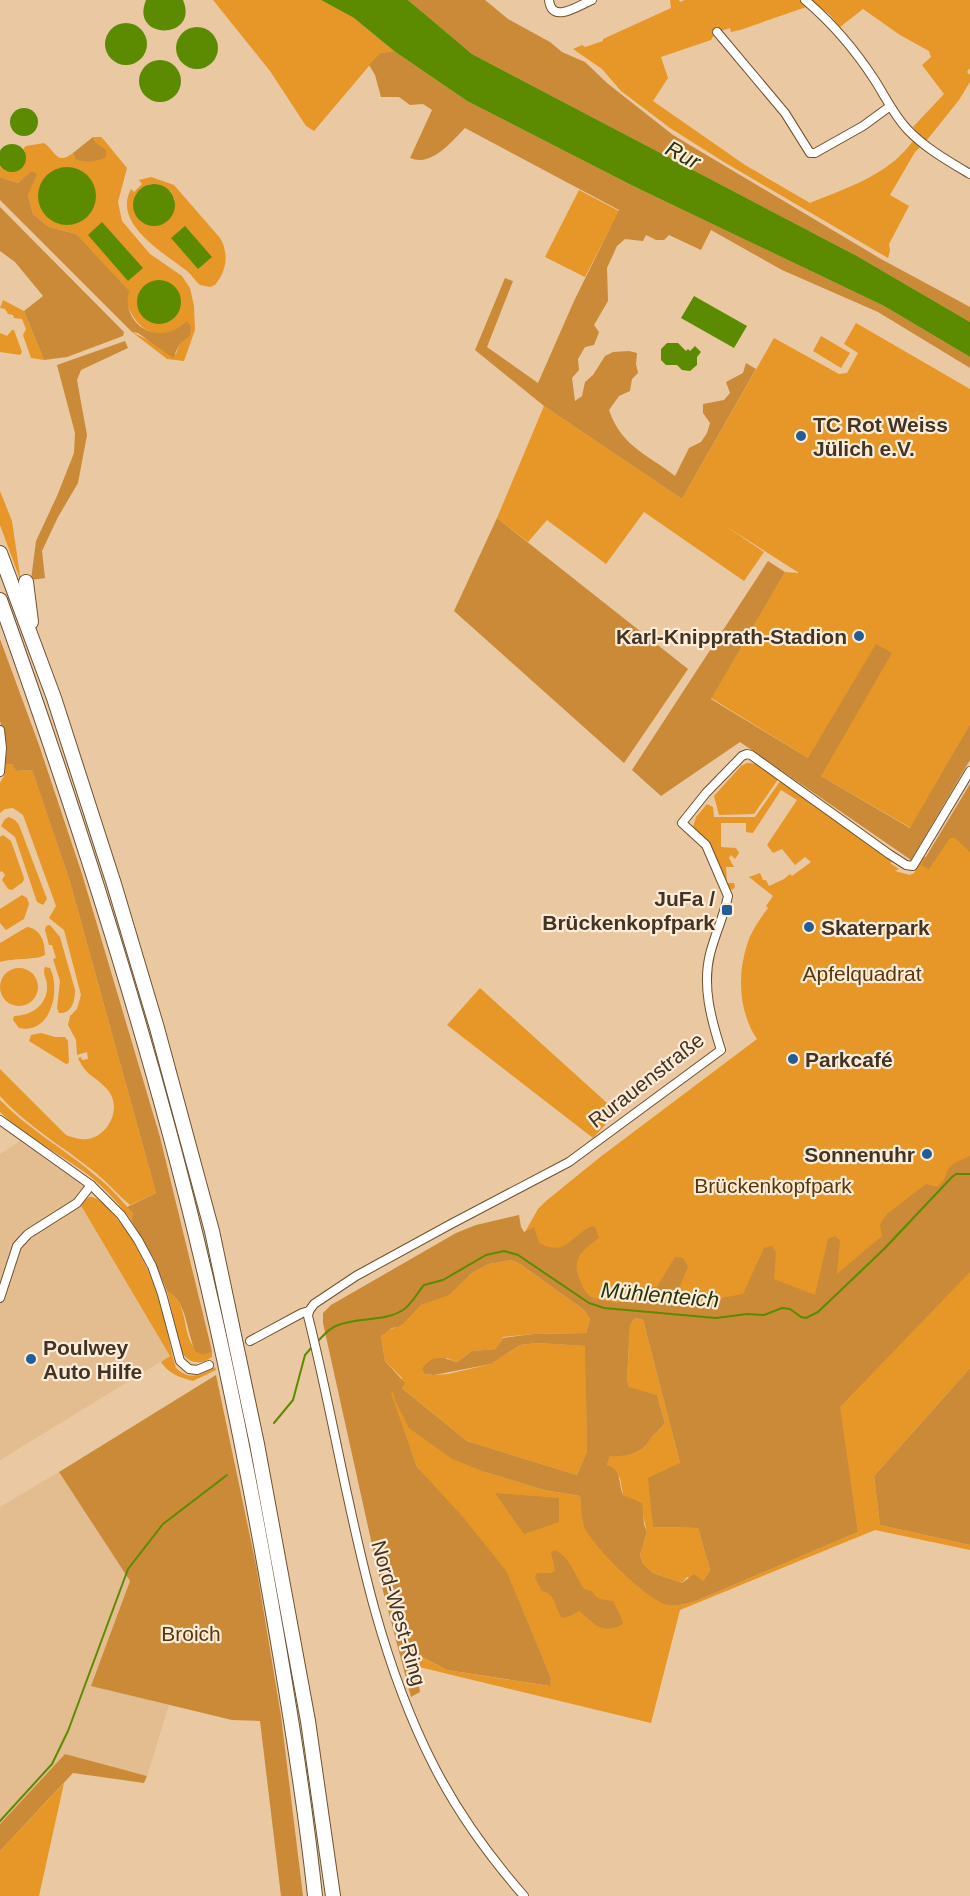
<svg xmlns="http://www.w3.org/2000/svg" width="970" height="1896" font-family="Helvetica,sans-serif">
  <rect width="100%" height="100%" fill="#eac8a2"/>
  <g fill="#e3bc90">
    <path d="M20 1141 84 1186 76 1198 170 1356 0 1460V1154Z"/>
    <path d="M59 1472 130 1581 92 1686 169 1705 147 1776 65 1754 0 1824V1507Z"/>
  </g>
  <g fill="#e69727" fill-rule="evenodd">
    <path d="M213 0H321L354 18 394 51 380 53 314 131 306 126 270 71Z"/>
    <path d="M670 0H679L680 2 685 0H970V68L967 72 970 75V82L959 100 927 140 915 152 890 195 909 206 889 244 890 251 888 258 724 162 670 128 621 91 602 69 573 49 582 45 585 47 603 41V39L671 8ZM815 4 829 14 840 27 863 9 900 35 929 51 931 57 922 65 944 94 913 127 918 133C895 173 851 186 810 203L745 165 653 101 668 78 661 57 711 40 715 33 730 28 731 32 740 30Z"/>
    <path d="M93 137H101L104 140 127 168 118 202 122 221 150 254 182 276 190 288 194 306 195 330 184 361 167 359 132 332 176 354 179 345 190 336 186 321C161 347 135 330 126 301L76 234 49 227 33 214 28 195 31 171 18 183 0 177V166L6 171 25 152 23 149 26 146 44 143C56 151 56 166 73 153L75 159 96 143Z"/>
    <path d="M151 177 174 185 220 238C229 253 227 271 215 285L210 287 200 285C195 281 192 275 187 271 164 253 112 224 131 189L134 192 142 184 139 180ZM150 184 170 191 175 200 166 222 152 226 140 189Z"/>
    <path d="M579 190 619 211 585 277 545 257Z"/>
    <path d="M3 300 24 311 44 360 31 358 23 335 26 329 22 319 14 318 13 315 8 314 5 309 0 308Z"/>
    <path d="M856 323 970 389V724L911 828 821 776 808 758 711 698 785 572 799 573 724 525 764 552 744 581 644 512 606 564 547 520 528 542 497 518 544 406 682 499 774 338 839 374 847 373 858 353 844 344Z"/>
    <path d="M12 330H14L22 352 20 355 0 352V333L7 336Z"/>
    <path d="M821 336 850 353 841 368 813 351Z"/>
    <path d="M0 491 12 521 21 582 0 525Z"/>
    <path d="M747 763C760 763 769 771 779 778L754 814 719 815 714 796 741 766Z"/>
    <path d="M12 764 16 771 32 770 70 882 156 1193 130 1205C118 1195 108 1183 96 1173 64 1147 28 1127 0 1096V1069L66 1135C79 1140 90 1142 101 1133 115 1122 119 1101 106 1088 94 1075 87 1077 78 1058L81 1057 82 1060 88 1059 87 1052 77 1055 76 1040 68 1025 70 1016 77 1009 81 995 64 930 49 918 56 906 23 815 13 808 5 809 0 813V783L5 774V765Z"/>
    <path d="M781 780 892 862 890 863 899 869 895 871 910 875 914 873 924 856 928 858 970 789V1169L817 1319 602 1308 535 1261 525 1232 538 1209 546 1201 599 1158 757 1039C739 1013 737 975 747 945 751 931 760 919 768 908L766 906 773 896 749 877 760 873 763 880H766L769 886 784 879 790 874 792 876 811 862 805 857 795 865 782 849 773 853 767 845 797 800 781 790 753 833 746 832V823H721V847L736 848 739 853 735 859 731 855 729 858 734 867H726L727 883H734L735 887 732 890 727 886 715 856 693 827 696 817 707 804 713 807 714 817H755Z"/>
    <path d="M9 817 15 820 19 825 47 899 43 905 37 902 15 837 1 826 5 819Z"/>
    <path d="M3 835 11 841 24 878 23 882 12 890 8 889 2 880 5 875 2 871 0 872V837Z"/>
    <path d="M22 895 27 898 29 904 24 919 6 930 0 923V909Z"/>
    <path d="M50 925 60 937 75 990C75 1001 72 1014 59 1013L57 1008 60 981 53 959 56 958 52 945H49L45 930 46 926Z"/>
    <path d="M27 927C41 929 45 942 45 955 37 960 13 958 0 962V943Z"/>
    <path d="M45 967 50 968C61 990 51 1035 19 1028L13 1020 14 1016C31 1016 48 1005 47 986 47 978 42 974 45 967Z"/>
    <circle cx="19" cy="987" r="19"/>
    <path d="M480 988 617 1112 593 1138 447 1025Z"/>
    <path d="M41 1033 55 1037H65L68 1041 69 1063 66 1064 29 1041 31 1035Z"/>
    <path d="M0 1100C29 1130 65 1149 96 1176 110 1187 121 1200 133 1213L131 1220C118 1202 101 1184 83 1171 55 1151 24 1136 0 1112Z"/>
    <path d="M89 1197C99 1197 105 1205 111 1212 140 1243 155 1283 165 1323 169 1338 171 1353 176 1368 190 1381 200 1375 215 1367L216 1370 193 1381C179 1377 169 1374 161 1362L170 1356 80 1204Z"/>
    <path d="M511 1260 520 1264 584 1310 590 1319 586 1333 533 1334 503 1337 497 1349 472 1351 457 1362 447 1358 425 1374 434 1375 448 1374 491 1364 520 1345 537 1343 586 1346 587 1451 577 1475 467 1441 401 1387 402 1378 385 1361 381 1336C386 1331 391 1328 398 1327L421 1305 457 1287 472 1273 489 1264Z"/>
    <path d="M970 1271V1368L874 1476 880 1525 970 1545V1550L875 1530 680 1610 651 1723 415 1666 413 1653 447 1670 549 1686 551 1678 507 1573 417 1467 390 1393 393 1391 485 1472 544 1490 580 1496 583 1524 594 1541 640 1588 681 1605 696 1601 858 1532 839 1407Z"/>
    <path d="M167 1291C186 1300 183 1325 190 1341 193 1347 199 1351 204 1355L212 1352V1357C201 1365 190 1364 182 1353Z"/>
    <path d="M635 1318 643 1320 680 1463 653 1527 698 1528 710 1570 703 1581 687 1577 682 1583 653 1573 643 1564 640 1555 647 1532 643 1515 633 1500 623 1495 620 1478 607 1465 610 1455C622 1457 638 1455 646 1445 647 1444 651 1437 652 1437 656 1432 661 1429 665 1423L657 1395 629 1388 627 1379 630 1325Z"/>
    <path d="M64 1783 39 1896H0V1851Z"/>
  </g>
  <g fill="#ca8a38" fill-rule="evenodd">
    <path d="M408 0H485L508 19 550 42 562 52 585 62 607 83 673 135 881 259 970 307V322L857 256 472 54Z"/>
    <path d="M394 51 467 101 633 186 884 306 970 357V368L878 312 782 270 711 230 701 250 669 235 664 240H656L646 235 643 241 625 239 617 246 607 268 608 301 594 325 599 332 594 345 585 347 578 359 579 370 572 378 575 401 582 396 585 382 593 375 605 356 613 352 629 351 637 353 636 364 638 373 632 379 630 391 619 396 609 410C621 446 647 454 675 476L689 448 701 442 707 433 710 423 703 413V404L724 400 730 393 726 382 743 373 746 363 756 369 682 499 544 406 475 350 505 278 513 281 487 347 538 383 574 301 619 210 465 128C451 142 432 167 410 158L432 110 423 104 410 105 399 97H381L375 75 369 65 380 53Z"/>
    <path d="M93 137 96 143 106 150V157C97 162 85 163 75 159L73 153Z"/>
    <path d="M31 171 37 174 28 195 33 214 49 227 76 234 129 291C120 324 160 349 186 321L191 326 190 336 179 345 173 358 138 333 132 332 0 200V177L18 183Z"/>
    <path d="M0 207 124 332 123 336 67 357 44 360 24 311 43 296 15 262 0 251Z"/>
    <path d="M125 341 128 348 81 370 77 380 87 435 78 483 58 517 42 551 45 578 31 580 36 541 57 496 74 453 75 433 57 365Z"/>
    <path d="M497 518 688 669 624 763 454 611Z"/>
    <path d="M768 561 785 572 711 699 808 758 876 644 892 653 821 776 910 828 970 724V760L911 860 740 742 661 796 632 770Z"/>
    <path d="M0 639 39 745 82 874 160 1137 210 1343 212 1352 204 1355 196 1352C186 1334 188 1301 167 1291L154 1259 131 1220 133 1213 127 1207 156 1193 70 882 32 770 16 771 12 764 5 765 7 748 0 721Z"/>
    <path d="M970 784V852L955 838H950L929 869 921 865Z"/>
    <path d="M970 1156V1272L840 1407 858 1532 696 1601C686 1604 675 1607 665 1604 645 1598 589 1543 583 1524 581 1515 581 1505 580 1496L544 1490 485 1472 452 1459 409 1428 396 1403 393 1392 391 1393 417 1467 463 1517 507 1572 551 1678 550 1686 447 1670 414 1653 420 1692 411 1697 378 1572 323 1323V1313L331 1305 456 1233 476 1225 519 1215 521 1227 524 1232 534 1227 539 1243C567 1258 571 1234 593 1226L596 1229 599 1238C583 1250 570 1259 580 1280 582 1285 585 1293 590 1296 598 1301 609 1300 617 1303L631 1293V1288L657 1287 675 1257 683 1258 688 1267 676 1295 690 1304 743 1294 764 1248 772 1246 776 1253 774 1279 815 1295 828 1239 835 1236 840 1240 837 1274 882 1236 880 1224 887 1214 926 1184 937 1187C945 1180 944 1179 948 1170 952 1162 963 1160 970 1156ZM511 1260 520 1264 584 1310 590 1319 586 1333 533 1334 503 1338 496 1349 472 1351 457 1362C443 1357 432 1354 422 1369L425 1374 434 1375 491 1364 520 1345 537 1343 585 1346 587 1451 577 1475 467 1441 402 1388 405 1383 385 1361 381 1336 392 1328 398 1327 404 1323 421 1305 449 1295 472 1273 489 1264ZM635 1318 643 1320 680 1463 648 1478 653 1527 698 1528 710 1570 703 1581 694 1574 682 1583 653 1573 643 1564 640 1555 647 1532 644 1524 642 1503 623 1495C618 1482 622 1470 607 1465L610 1456C622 1457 638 1455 646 1445 647 1444 651 1438 652 1437 656 1432 661 1429 665 1423L657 1395 629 1387 627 1379 630 1325Z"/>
    <path d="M970 1368V1545L880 1525 874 1476Z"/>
    <path d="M216 1375 256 1565 281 1716 303 1896H281L260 1721 232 1720 91 1686 130 1581 59 1472Z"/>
    <path d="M495 1493 559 1498V1522L524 1534Z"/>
    <path d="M554 1550C570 1556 575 1576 584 1589L593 1592C596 1600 605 1600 613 1601L621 1617 623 1624C600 1636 595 1623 579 1611L570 1616 562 1618C554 1607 557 1595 542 1591L535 1578 537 1573H552L555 1570 551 1553Z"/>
    <path d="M65 1754 147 1776 144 1783 73 1773 0 1851V1824Z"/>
  </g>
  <g fill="#5c8b02">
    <path d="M146 0H183C200 40 129 41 146 0Z"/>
    <path d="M321 0H408L472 54 857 256 970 322V357L884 306 633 186 467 101 394 51 354 18Z"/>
    <circle cx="126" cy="44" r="21"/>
    <circle cx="197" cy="48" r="21"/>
    <circle cx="160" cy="81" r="21"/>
    <circle cx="24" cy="122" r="14"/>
    <circle cx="12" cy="158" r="14"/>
    <circle cx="67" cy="196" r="29"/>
    <circle cx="154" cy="205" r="21"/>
    <path d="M102 222 143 268 128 281 88 235Z"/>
    <path d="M185 226 212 257 198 269 171 238Z"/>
    <circle cx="159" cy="302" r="22"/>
    <path d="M694 296 747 326 734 348 681 318Z"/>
    <path d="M667 343H678L686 351 688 349 690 351 695 346 701 352 697 357V365L690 371 682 370 677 365H666L661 360V349Z"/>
  </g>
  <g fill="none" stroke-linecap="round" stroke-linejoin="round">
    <g stroke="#5c8b02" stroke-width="2">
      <path d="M316 1343C323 1336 329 1328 338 1325 359 1317 384 1322 403 1310 412 1304 417 1293 424 1285L443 1280 486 1255 504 1251 518 1255 589 1303 604 1308 716 1318 747 1314 764 1315 782 1308 790 1309 801 1317 806 1318 818 1312 884 1249 952 1177 956 1174H970"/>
      <path d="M274 1423 293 1400 305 1355 312 1347"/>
      <path d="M0 1821 52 1764 68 1731 128 1569 163 1524 227 1475"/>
    </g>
    <g stroke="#6f522f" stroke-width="10">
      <g id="street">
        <path d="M549 0C552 25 579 5 592 0"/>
        <path d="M805 0C831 22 855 50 874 79 885 96 893 114 907 129 925 148 948 161 970 174"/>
        <path d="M717 32 785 113 810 153H815L863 126 889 107"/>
        <path d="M0 730 2 748 0 772"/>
        <path d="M0 1120 91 1185 121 1215 138 1240 152 1266 162 1294 180 1361 189 1369 197 1370 209 1365"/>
        <path d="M0 1298 17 1246 28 1234 77 1203 91 1185"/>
        <path d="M309 1311 308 1316C346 1466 362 1626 434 1766 458 1813 489 1856 524 1896"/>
        <path d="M250 1341 302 1313 309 1311 314 1304 356 1276 451 1224 569 1162 721 1050C711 1019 702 986 710 954 715 934 724 916 728 896L706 845 682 823 706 793 742 756 747 754 751 755 889 854 906 865 913 866 970 771"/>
      </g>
    </g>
    <g stroke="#6f522f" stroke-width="16">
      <g id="highway">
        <path d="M0 553 54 698 114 884 157 1028 212 1231 257 1444 308 1721 333 1896"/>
        <path d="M26 582 31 622"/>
        <path d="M0 600C62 773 121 953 169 1131 210 1282 242 1436 269 1590 287 1692 304 1793 315 1896"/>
      </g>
    </g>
    <use href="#street" stroke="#fff" stroke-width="8"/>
    <use href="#highway" stroke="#fff" stroke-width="14"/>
  </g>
  <g fill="#225e95" stroke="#feecd9" stroke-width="2">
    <circle cx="801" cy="436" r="6"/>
    <circle cx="859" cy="636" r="6"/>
    <rect x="721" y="904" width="12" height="12" rx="3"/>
    <circle cx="809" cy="927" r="6"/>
    <circle cx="793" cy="1059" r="6"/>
    <circle cx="927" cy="1154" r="6"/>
    <circle cx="31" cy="1359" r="6"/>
  </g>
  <g text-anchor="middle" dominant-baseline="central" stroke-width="4.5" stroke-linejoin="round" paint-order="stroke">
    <g font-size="21" font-weight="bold" fill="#413424" stroke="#feecd9" text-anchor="start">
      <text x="813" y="424">TC Rot Weiss<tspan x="813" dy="24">Jülich e.V.</tspan></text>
      <text x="847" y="636" text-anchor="end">Karl-Knipprath-Stadion</text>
      <text x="715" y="898" text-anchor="end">JuFa /<tspan x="715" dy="24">Brückenkopfpark</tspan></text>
      <text x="821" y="927">Skaterpark</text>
      <text x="805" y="1059">Parkcafé</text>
      <text x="915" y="1154" text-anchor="end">Sonnenuhr</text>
      <text x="43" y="1347">Poulwey<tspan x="43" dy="24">Auto Hilfe</tspan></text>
    </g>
    <g font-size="21" fill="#58380a" stroke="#feecd9">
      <text x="862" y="973">Apfelquadrat</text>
      <text x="773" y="1185">Brückenkopfpark</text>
      <text x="191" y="1633">Broich</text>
    </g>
    <g font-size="21" fill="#413424" stroke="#feecd9">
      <text transform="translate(646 1080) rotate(-38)">Rurauenstraße</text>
      <text transform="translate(399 1613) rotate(74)">Nord-West-Ring</text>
    </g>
    <g font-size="22" font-style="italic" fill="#233607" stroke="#feecd9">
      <text transform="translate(683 155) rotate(28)">Rur</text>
      <text transform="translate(660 1295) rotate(5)">Mühlenteich</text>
    </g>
  </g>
</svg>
